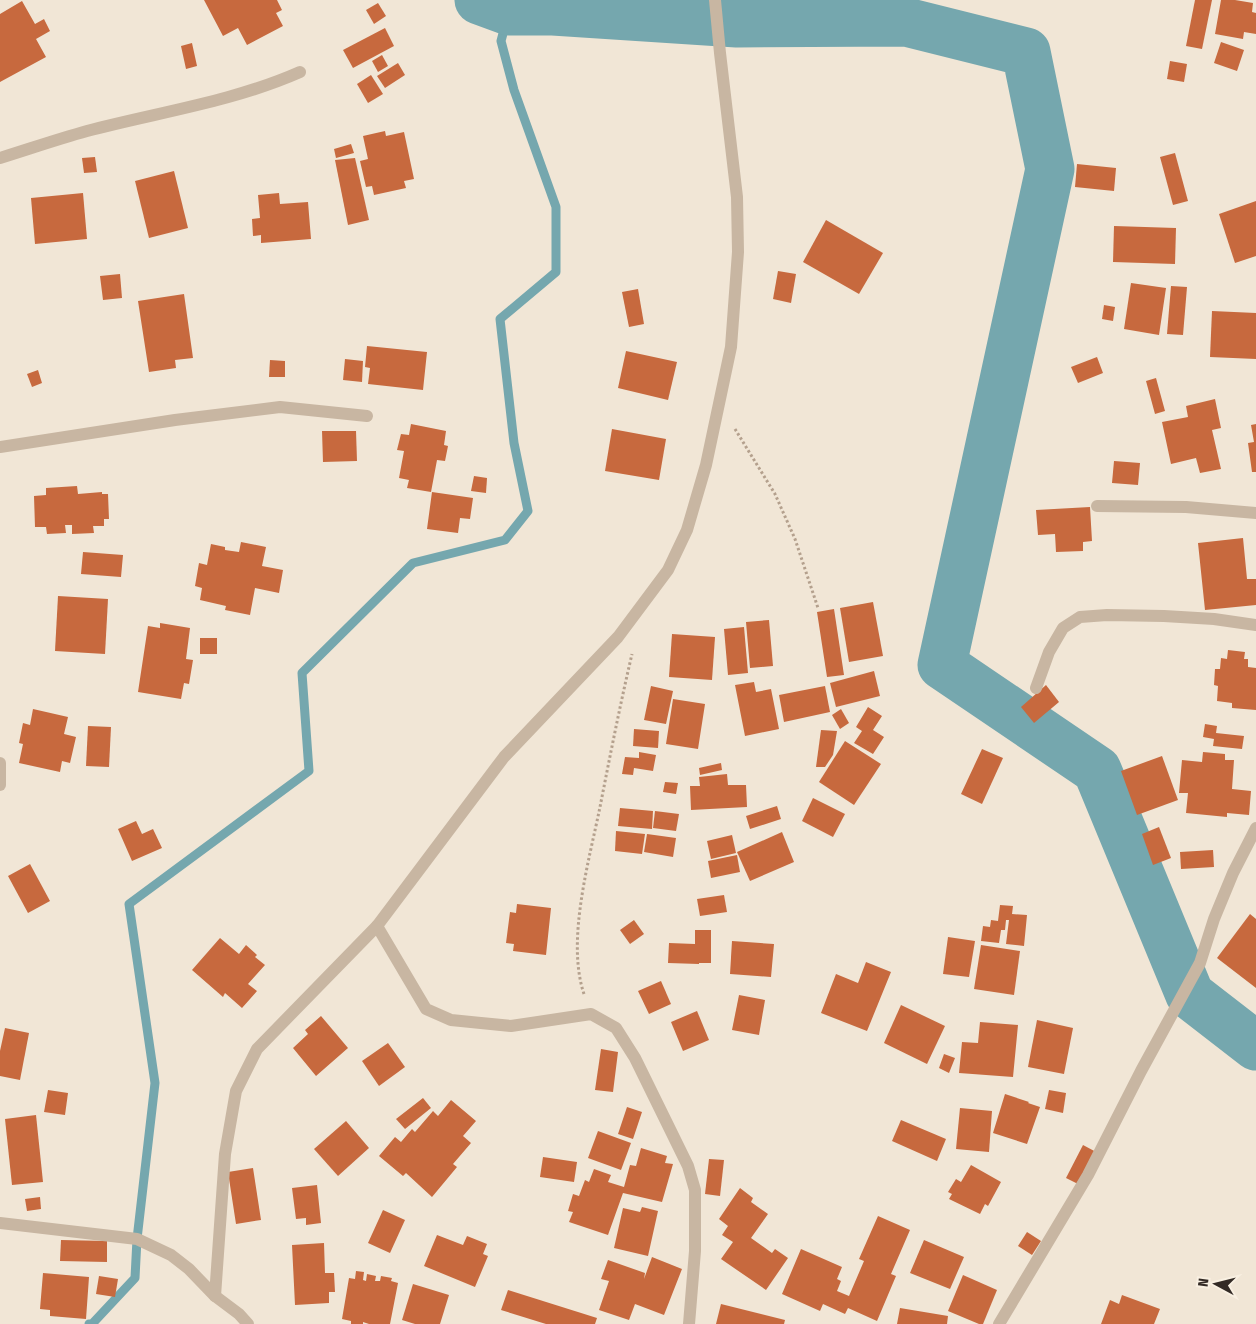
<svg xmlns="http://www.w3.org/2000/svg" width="1256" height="1324" font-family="'Fira Sans Condensed',sans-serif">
  <rect width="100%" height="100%" fill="#f1e6d6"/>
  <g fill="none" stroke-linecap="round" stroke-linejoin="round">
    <path stroke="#75a7ae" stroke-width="9" d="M89 1324H92L135 1278 137 1239 155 1083 129 904 309 771 302 673 413 563 505 540 528 511 514 443 500 319 556 272V207L514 90 501 41 509 11"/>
    <path stroke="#75a7ae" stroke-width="49" d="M479 0 509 11H553L737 23 906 22 1026 52 1050 169 942 665 1097 770 1190 995 1256 1046"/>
  </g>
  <g fill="#c7693e">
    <path d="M204 0H277L282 10 276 13 283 26 247 45 238 28 223 36Z"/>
    <path d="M1195 0H1212L1202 49 1186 46Z"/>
    <path d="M1221 0H1235L1253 3 1252 12 1256 13V34L1244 32 1243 39 1215 34Z"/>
    <path d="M22 1 35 24 44 19 50 31 36 39 46 57 0 82V14Z"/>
    <path d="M378 3 386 16 374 24 366 10Z"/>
    <path d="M385 28 394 46 353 68 343 50Z"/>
    <path d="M1221 42 1244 50 1237 71 1214 63Z"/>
    <path d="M192 43 197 66 186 69 181 46Z"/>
    <path d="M382 55 388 66 378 72 372 61Z"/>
    <path d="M1170 61 1187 64 1184 82 1167 79Z"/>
    <path d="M398 63 405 75 385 88 377 76Z"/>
    <path d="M371 75 383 94 368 103 357 84Z"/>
    <path d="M385 131 386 136 404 132 414 179 404 181 406 188 374 195 372 186 366 187 360 161 368 159 363 136Z"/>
    <path d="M351 144 354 153 336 158 334 149Z"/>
    <path d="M1175 153 1188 201 1173 205 1160 157Z"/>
    <path d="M95 157 97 172 84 173 82 158Z"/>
    <path d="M355 158 369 220 348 225 335 160Z"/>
    <path d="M1077 164 1116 168 1114 191 1075 187Z"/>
    <path d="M174 171 188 228 149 238 135 181Z"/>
    <path d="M83 193 87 239 35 244 31 198Z"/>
    <path d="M279 193 280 204 308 202 311 239 261 243V235L253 236 252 219 260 218 258 195Z"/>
    <path d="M1256 201V256L1235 263 1219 214Z"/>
    <path d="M826 220 883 253 859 294 803 262Z"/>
    <path d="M1114 226 1176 228 1175 264 1113 262Z"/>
    <path d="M778 271 796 274 791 303 773 299Z"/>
    <path d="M120 274 122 298 103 300 100 276Z"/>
    <path d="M1131 283 1166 288 1159 335 1124 329Z"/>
    <path d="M1171 286 1187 287 1183 335 1167 334Z"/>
    <path d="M638 289 644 324 629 327 622 292Z"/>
    <path d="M184 294 193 358 175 360 176 368 149 372 138 301Z"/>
    <path d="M1104 305 1115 307 1113 321 1102 319Z"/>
    <path d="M1212 311 1256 313V359L1210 357Z"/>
    <path d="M367 346 427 352 423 390 368 384 370 368 365 367Z"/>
    <path d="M626 351 677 362 668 400 618 388Z"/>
    <path d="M1097 357 1103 373 1078 383 1071 367Z"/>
    <path d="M345 359 363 361 362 382 343 380Z"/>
    <path d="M270 360 285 361V377H269Z"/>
    <path d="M38 370 42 383 32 387 27 374Z"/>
    <path d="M1156 378 1165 411 1155 414 1146 381Z"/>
    <path d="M1215 399 1221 428 1212 430 1221 469 1200 473 1196 458 1171 464 1162 422 1188 417 1186 406Z"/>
    <path d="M411 424 446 431 444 445 448 446 445 461 437 460 431 492 407 488 409 480 399 478 404 451 397 450 401 434 409 435Z"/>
    <path d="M1256 424V472H1252L1248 443 1254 442 1251 425Z"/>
    <path d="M612 429 666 439 659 480 605 471Z"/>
    <path d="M322 431H356L357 461 323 462Z"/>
    <path d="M1114 461 1140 463 1138 485 1112 483Z"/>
    <path d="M474 476 487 478 486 493 471 491Z"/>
    <path d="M77 486 78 494 102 492V494H108L109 519H104V526H93L94 533 72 534V525H65L66 533 47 534 46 527H35L34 496 46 495V488Z"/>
    <path d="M432 492 473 498 470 519 460 518 458 533 427 529Z"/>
    <path d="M1090 507 1092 541 1083 542V551L1056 552 1055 534 1038 535 1036 510Z"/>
    <path d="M1243 538 1247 579H1256V605L1205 610 1198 543Z"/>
    <path d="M241 542 266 547 262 566 283 570 279 593 255 588 250 615 225 610 226 606 200 600 202 588 195 586 199 563 207 565 211 544 225 547V550L239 552Z"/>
    <path d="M83 552 123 555 121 577 81 574Z"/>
    <path d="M58 596 108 599 105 654 55 651Z"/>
    <path d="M873 602 883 656 849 662 840 608Z"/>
    <path d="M834 609 844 675 827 677 817 612Z"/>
    <path d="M769 620 773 666 750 668 746 622Z"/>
    <path d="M160 623 190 628 186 659 193 660 189 684 184 683 181 699 138 692 148 626 160 628Z"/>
    <path d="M744 627 748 673 728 675 724 629Z"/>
    <path d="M672 634 715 637 712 680 669 677Z"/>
    <rect x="200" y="638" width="17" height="16"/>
    <path d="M1228 650 1245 652 1244 659H1248V667L1256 668V710L1232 708V703L1217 701 1218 686 1214 685 1215 669H1220L1221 658 1227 659Z"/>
    <path d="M874 671 880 696 836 707 830 683Z"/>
    <path d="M754 682 756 692 771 689 779 729 745 736 735 685Z"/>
    <path d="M1046 685 1059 702 1034 723 1021 707Z"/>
    <path d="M651 686 673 691 666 724 644 720Z"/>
    <path d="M825 686 830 712 784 722 779 695Z"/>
    <path d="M673 699 705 704 698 749 666 744Z"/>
    <path d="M868 707 882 716 873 730 884 737 873 754 854 743 862 731 856 727Z"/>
    <path d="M33 709 68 717 64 734 76 737 70 763 62 761 60 772 19 763 23 744 19 743 23 723 30 725Z"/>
    <path d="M841 709 849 723 840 729 832 715Z"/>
    <path d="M1205 724 1217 726 1216 733 1244 736 1242 749 1213 746 1214 739 1203 737Z"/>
    <path d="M88 726 111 727 109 767 86 766Z"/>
    <path d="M634 729 659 731 658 748 633 746Z"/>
    <path d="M821 730 837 731 833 755 825 767H816Z"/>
    <path d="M845 741 881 764 854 805 819 782Z"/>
    <path d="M982 749 1003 758 982 804 961 794Z"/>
    <path d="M639 752 656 755 653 771 634 768 633 775 622 774 625 757 639 758Z"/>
    <path d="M1203 752 1225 754V760H1234L1232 789 1251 791 1249 815 1227 813V817L1186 813 1188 793H1179L1182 760 1202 762Z"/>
    <path d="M1162 756 1178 800 1137 815 1121 771Z"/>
    <path d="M721 763 722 770 700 775 699 768Z"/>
    <path d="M727 774 728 785H746L747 807 691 810 690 786H700L699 777Z"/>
    <path d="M665 782 678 783 676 794 663 792Z"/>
    <path d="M813 798 845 814 833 837 802 821Z"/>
    <path d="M777 806 781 819 750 829 746 816Z"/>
    <path d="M620 808 653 811 652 829 618 826Z"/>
    <path d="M655 811 679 814 676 831 653 828Z"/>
    <path d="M136 821 142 834 153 829 162 848 132 861 118 829Z"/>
    <path d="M1159 827 1171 858 1153 865 1142 834Z"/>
    <path d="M616 831 645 834 642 854 615 851Z"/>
    <path d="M782 832 794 862 750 881 737 852Z"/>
    <path d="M647 834 676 838 673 857 644 852Z"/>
    <path d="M732 835 736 853 711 859 707 841Z"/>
    <path d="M1213 850 1214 867 1181 869 1180 852Z"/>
    <path d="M737 855 740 872 711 878 708 861Z"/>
    <path d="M30 864 50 901 28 913 8 876Z"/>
    <path d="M724 895 727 912 700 916 697 899Z"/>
    <path d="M517 904 551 908 546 955 513 951 514 944 506 943 510 912 516 913Z"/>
    <path d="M1000 905 1013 906 1012 914 1027 915 1024 946 1006 944 1009 920H1006L1005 930H1001L999 943 981 941 983 926 990 927 991 920 998 921Z"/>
    <path d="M1250 914 1256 919V988L1217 958Z"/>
    <path d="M634 920 644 934 630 944 620 930Z"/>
    <path d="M695 930H711V963H699V964L668 963 669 943 695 944Z"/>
    <path d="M948 937 975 941 969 977 943 974Z"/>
    <path d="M220 938 239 954 246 945 257 955 255 957 265 965 248 984 257 991 242 1008 225 993 223 997 192 970Z"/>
    <path d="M732 941 774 944 771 977 730 974Z"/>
    <path d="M981 945 1020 951 1014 995 974 989Z"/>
    <path d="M866 962 891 972 867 1031 821 1013 836 974 858 983Z"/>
    <path d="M661 981 671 1004 649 1014 638 991Z"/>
    <path d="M739 995 765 1000 759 1035 732 1030Z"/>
    <path d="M901 1005 945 1026 927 1064 884 1043Z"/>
    <path d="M697 1011 709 1040 683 1051 671 1022Z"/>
    <path d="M321 1016 348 1048 316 1076 293 1048 308 1034 305 1030Z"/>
    <path d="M1037 1020 1073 1028 1064 1074 1028 1067Z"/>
    <path d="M980 1022 1018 1025 1013 1077 959 1073 962 1042 978 1043Z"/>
    <path d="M5 1028 29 1033 20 1080 0 1076V1051Z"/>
    <path d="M388 1043 405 1067 379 1086 362 1061Z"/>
    <path d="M601 1049 618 1052 613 1092 595 1090Z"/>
    <path d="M944 1054 955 1058 949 1073 939 1068Z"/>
    <path d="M48 1090 68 1093 65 1115 44 1112Z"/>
    <path d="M1049 1090 1066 1093 1063 1113 1045 1109Z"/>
    <path d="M1005 1094 1029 1102 1028 1103 1040 1107 1027 1144 993 1133Z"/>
    <path d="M423 1098 431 1108 405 1129 396 1119Z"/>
    <path d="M451 1100 476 1121 463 1136 471 1143 453 1164 457 1167 432 1197 406 1173 403 1176 379 1156 395 1137 401 1142 412 1129 415 1132 433 1111 438 1116Z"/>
    <path d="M627 1107 642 1112 633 1139 618 1134Z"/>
    <path d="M960 1108 992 1111 989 1152 956 1149Z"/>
    <path d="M36 1115 43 1182 12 1185 5 1119Z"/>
    <path d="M901 1120 946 1139 937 1161 892 1141Z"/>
    <path d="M346 1121 369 1148 338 1176 314 1149Z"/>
    <path d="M598 1131 631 1143 621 1170 588 1158Z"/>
    <path d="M1083 1145 1098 1153 1082 1186 1066 1178Z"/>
    <path d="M641 1148 667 1156 665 1163 673 1164 662 1202 623 1193 608 1235 569 1222 573 1212 568 1211 573 1194 579 1196 585 1180 589 1182 594 1169 611 1175 608 1182 624 1187 630 1165 636 1166Z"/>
    <path d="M543 1157 577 1162 574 1182 540 1177Z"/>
    <path d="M709 1159 724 1160 720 1196 705 1194Z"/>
    <path d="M971 1165 1001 1182 988 1206 985 1204 980 1214 949 1199 952 1194 948 1192 956 1179 961 1182Z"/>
    <path d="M253 1168 261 1220 236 1224 228 1172Z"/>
    <path d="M317 1185 321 1223 306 1225V1218L296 1219 292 1188Z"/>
    <path d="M740 1188 753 1198 751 1202 768 1214 751 1238 772 1253 775 1249 788 1258 766 1290 721 1259 733 1242 722 1235 728 1226 719 1219Z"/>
    <path d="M40 1197 41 1209 27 1211 25 1199Z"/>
    <path d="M642 1207 658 1211 648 1256 614 1248 623 1208 640 1212Z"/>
    <path d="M383 1210 405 1220 390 1253 368 1243Z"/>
    <path d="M878 1216 910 1230 891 1274 896 1276 877 1321 848 1308 845 1314 823 1304 820 1311 782 1294 801 1249 842 1267 837 1279 841 1281 837 1291 849 1296 864 1261 859 1259Z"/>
    <path d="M1027 1232 1041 1241 1032 1255 1018 1246Z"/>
    <path d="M437 1235 463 1245 467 1236 487 1244 483 1254 488 1256 475 1287 424 1266Z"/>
    <path d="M61 1240 107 1241V1262L60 1261Z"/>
    <path d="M924 1240 964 1257 950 1289 910 1273Z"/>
    <path d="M324 1243 325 1273H334L335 1292H329V1303L295 1305 292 1245Z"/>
    <path d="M652 1257 682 1269 664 1315 635 1304 629 1320 599 1310 609 1281 601 1279 608 1260 645 1273 644 1279Z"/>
    <path d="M356 1271 364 1272 363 1280 366 1281 367 1274 376 1276 375 1281H380L381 1276 392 1278 391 1281 398 1283 390 1324H369L363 1322V1324H351V1321L342 1319 349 1278 355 1279Z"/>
    <path d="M43 1273 89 1277 86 1319 50 1316V1310L40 1309Z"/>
    <path d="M963 1275 997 1290 983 1324H979L948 1311Z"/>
    <path d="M99 1276 118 1279 115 1297 96 1294Z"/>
    <path d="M413 1284 449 1295 440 1324H415L402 1320Z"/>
    <path d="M508 1290 597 1318 595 1324H546L501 1310Z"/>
    <path d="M1122 1295 1160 1309 1154 1324H1101L1110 1300 1119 1304Z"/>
    <path d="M721 1304 785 1320 784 1324H716Z"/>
    <path d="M900 1308 948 1316 947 1324H897Z"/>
  </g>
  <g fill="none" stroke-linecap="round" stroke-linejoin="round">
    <g stroke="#b4a08d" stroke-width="3" stroke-dasharray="2.5 2.5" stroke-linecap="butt">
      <path d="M735 429 775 494 795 539 818 608"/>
      <path d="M584 994C566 941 589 861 600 807 610 756 620 705 632 654"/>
    </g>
    <g stroke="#c8b6a2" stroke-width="12">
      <path d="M0 158C29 149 58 139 87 131 159 112 232 102 300 72"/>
      <path d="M0 447 175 420 280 407 367 416"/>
      <path d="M1097 506 1186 507 1256 513"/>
      <path d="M1036 688 1049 652 1063 628 1080 617 1107 615 1164 616 1214 619 1256 625"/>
      <path d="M0 763V785"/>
      <path d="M377 926 426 1009 451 1020 511 1026 591 1014 616 1028 635 1058 688 1166 695 1190V1251L689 1324"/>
      <path d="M0 1223 137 1239 171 1255 189 1269 215 1296 239 1314 248 1324"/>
      <path d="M215 1296 225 1154 236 1091 257 1049 377 926 504 757 618 637 668 570 687 530 706 465 731 347 738 252 737 197 720 53 715 0"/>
      <path d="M999 1324 1088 1175 1141 1071 1200 963 1214 919 1233 873 1256 828"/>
    </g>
  </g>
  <g transform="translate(1216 1284) rotate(277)" stroke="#f9f0e2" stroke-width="4" paint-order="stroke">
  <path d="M0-4L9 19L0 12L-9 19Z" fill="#332a25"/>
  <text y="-8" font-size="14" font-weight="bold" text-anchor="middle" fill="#332a25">N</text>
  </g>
</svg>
